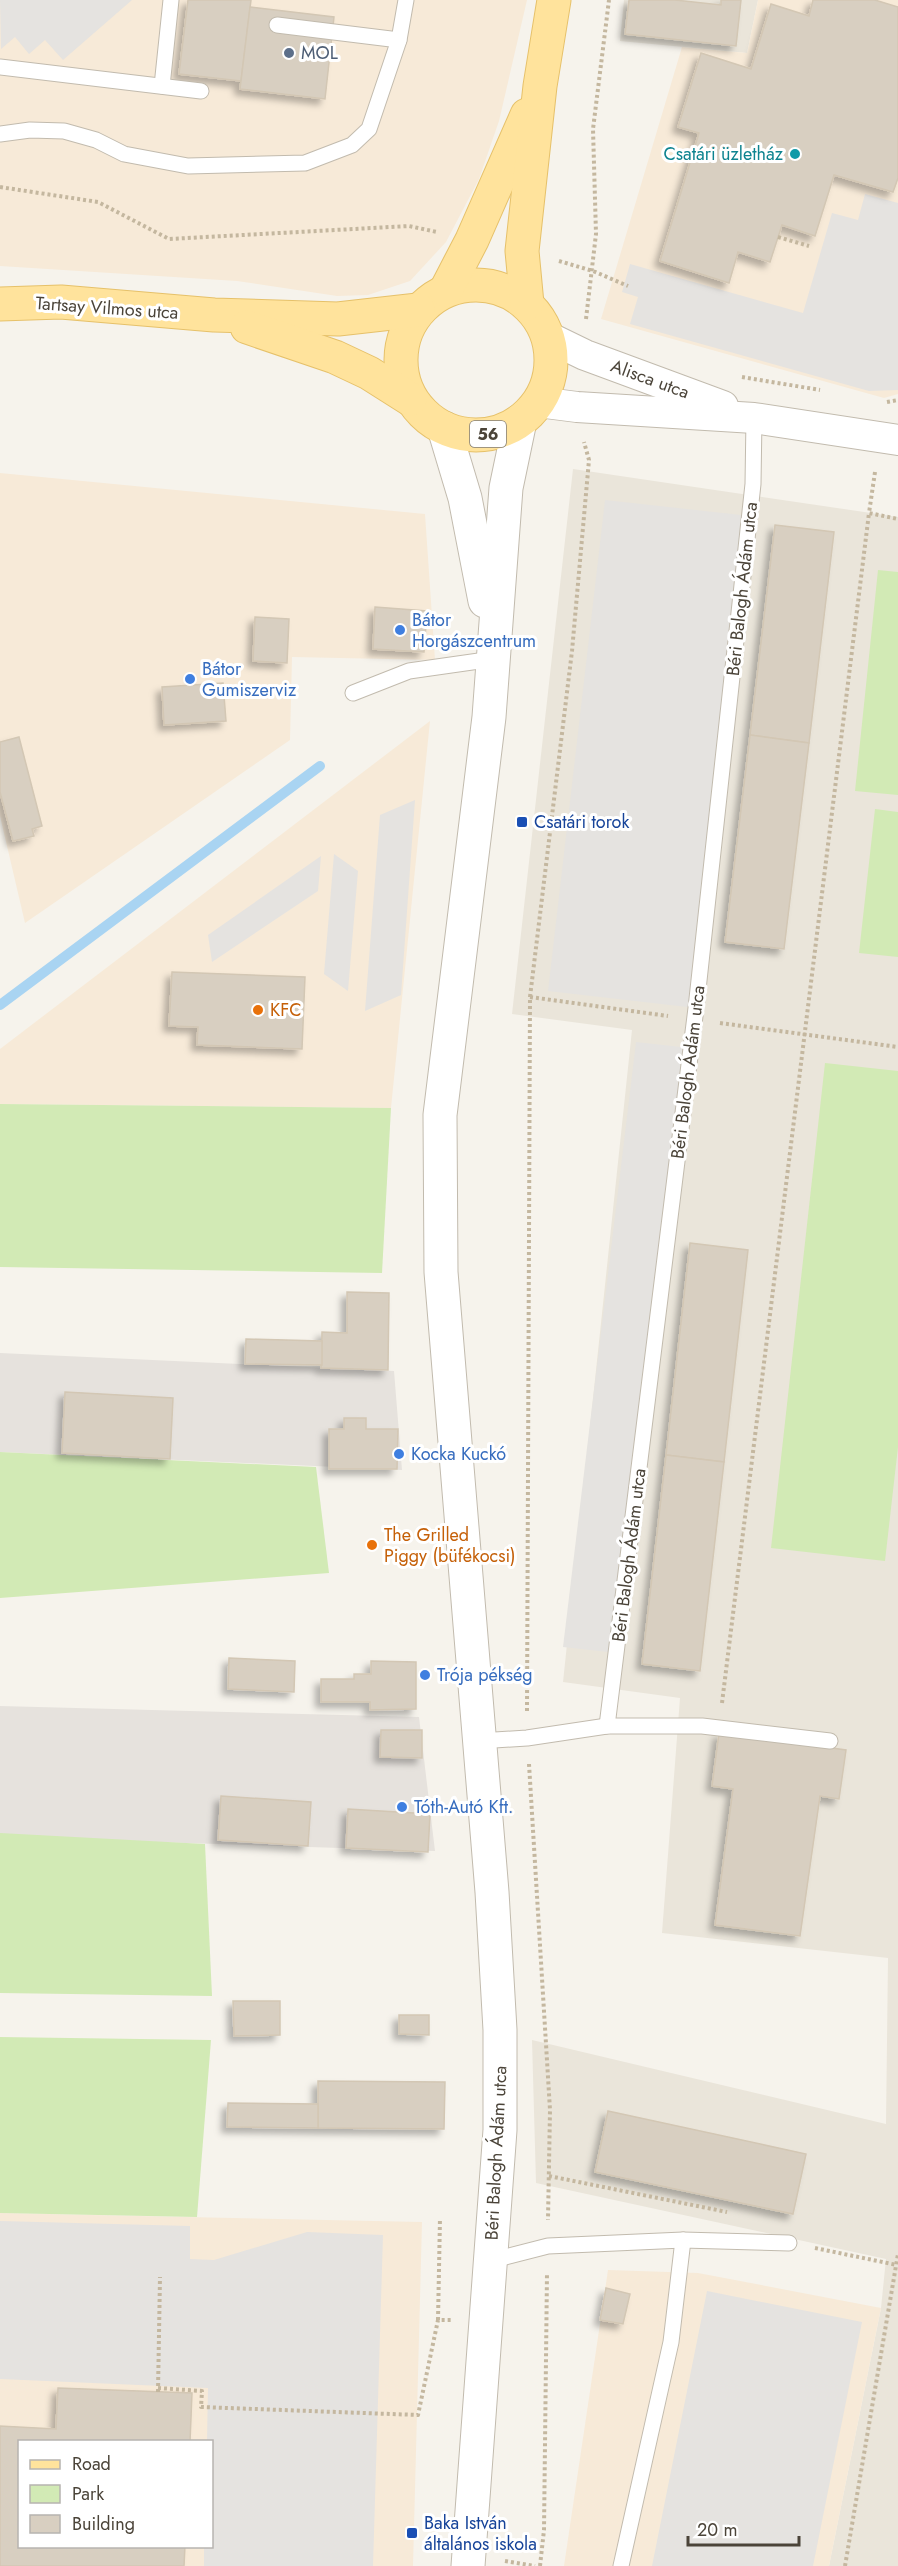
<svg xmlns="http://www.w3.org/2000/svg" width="898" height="2566" font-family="Jost,sans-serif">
  <defs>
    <filter id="shadow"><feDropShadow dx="-5.5" dy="5.5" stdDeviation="3" flood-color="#0004"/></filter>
  </defs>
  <rect width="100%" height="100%" fill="#f6f3ec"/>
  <g fill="#eae5da">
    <path d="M624 0H758L747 53 620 41Z"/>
    <path d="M573 469 898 517V2566H829L881 2308 886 2259 536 2183 532 2040 886 2124 888 1958 662 1933 680 1698 563 1682 632 1030 512 1014Z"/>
  </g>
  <g fill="#f7ead8" fill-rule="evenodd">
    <path d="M0 0H527L499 121 479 179 446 242 410 281 368 295 337 296 237 281 0 266Z"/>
    <path d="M758 0H898V394L884 398 601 319 682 47 747 53Z"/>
    <path d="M0 473 425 514 435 660 292 657 290 740 25 923 0 816Z"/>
    <path d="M430 721 391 1108 0 1104V1049Z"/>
    <path d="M0 2213 422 2222 413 2566H0ZM20 2442H212V2546H20Z"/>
    <path d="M608 2270 698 2273 881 2308 829 2566H564Z"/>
  </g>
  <g fill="#e6e2dd">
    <path d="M0 1353 394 1371 402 1470 0 1452Z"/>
    <path d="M0 1706 419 1717 435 1851 0 1837Z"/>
  </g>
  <g fill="#d2eab5">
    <path d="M878 570 898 572V795L855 791Z"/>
    <path d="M875 809 898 812V957L859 953Z"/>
    <path d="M825 1063 898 1071V1447L885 1561 771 1548Z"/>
    <path d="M0 1104 391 1108 382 1273 0 1267Z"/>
    <path d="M0 1452 316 1467 329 1573 0 1598Z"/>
    <path d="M0 1833 205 1844 212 1996 0 1993Z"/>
    <path d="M0 2037 211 2040 197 2217 0 2213Z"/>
  </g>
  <g fill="#e5e3e0">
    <path d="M0 0H132L63 60 45 40 29 54 15 37 1 49Z"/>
    <path d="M865 194 898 203V390L869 391 630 324 638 297 622 292 630 264 803 313 832 213 858 220Z"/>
    <path d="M605 500 750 516 696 1008 548 991Z"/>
    <path d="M415 800 401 995 365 1011 380 815Z"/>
    <path d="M334 854 358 871 348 991 324 974Z"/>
    <path d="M321 856 318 891 212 962 208 935Z"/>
    <path d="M636 1042 690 1048 617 1653 563 1647Z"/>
    <path d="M0 2221 190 2226V2259L214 2260 307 2232 383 2235 373 2566H204V2547L212 2546V2442L207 2441 208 2388 0 2379Z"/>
    <path d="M707 2291 862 2322 813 2566H652Z"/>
  </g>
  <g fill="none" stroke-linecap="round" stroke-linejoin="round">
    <path stroke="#a9d4f2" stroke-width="10" d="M0 1005 320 766"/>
  </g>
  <g fill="#d8cfc1" stroke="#d3c7b4" stroke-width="1.5" filter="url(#shadow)">
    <path d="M188 0H251L241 81 179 74Z"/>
    <path d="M629 0H675L721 5V0H741L736 46 625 34Z"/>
    <path d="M813 0H875L898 7V178L893 192 834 175 815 236 782 225 770 262 738 252 729 283 660 261 699 133 678 127 701 53 751 69 771 4 809 16Z"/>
    <path d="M250 7 334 17 325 99 240 89Z"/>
    <path d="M775 525 834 532 809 743 750 735Z"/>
    <path d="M375 607 427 611 424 652 373 649Z"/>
    <path d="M255 617 289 619 287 663 253 661Z"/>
    <path d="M223 683 226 721 164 725 162 687Z"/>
    <path d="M750 735 809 743 784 949 725 942Z"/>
    <path d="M19 737 42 826 32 829 34 836 13 841 0 792V742Z"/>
    <path d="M172 972 305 977 302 1049 197 1045 198 1027 169 1026Z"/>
    <path d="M690 1243 748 1250 724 1462 666 1455Z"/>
    <path d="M347 1292 389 1293 388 1370 321 1368 322 1332 347 1333Z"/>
    <path d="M246 1339 322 1341V1365L245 1364Z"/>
    <path d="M65 1392 173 1398 170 1459 62 1453Z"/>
    <path d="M344 1418H366V1429H398L397 1469H329V1429H344Z"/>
    <path d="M666 1455 724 1462 700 1671 642 1664Z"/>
    <path d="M229 1658 295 1661 294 1692 228 1689Z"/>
    <path d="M371 1661 416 1662V1709L370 1710V1702H321V1679H354V1674H371Z"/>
    <path d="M381 1730H422V1758L380 1757Z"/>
    <path d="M719 1733 846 1750 839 1799 820 1796 800 1936 715 1925 733 1789 712 1786Z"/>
    <path d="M221 1796 311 1802 308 1846 218 1840Z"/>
    <path d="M348 1809 430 1814 428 1852 346 1848Z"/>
    <path d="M233 2001H280V2035L234 2036Z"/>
    <path d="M399 2015H429V2035L399 2034Z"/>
    <path d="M318 2081 445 2082 444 2129 318 2128Z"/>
    <path d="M228 2103 318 2104V2128L227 2127Z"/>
    <path d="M608 2111 806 2154 793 2214 595 2172Z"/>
    <path d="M606 2288 630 2294 623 2324 600 2320Z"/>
    <path d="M58 2388 192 2393 190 2442H20V2546H185L184 2566H0V2426L56 2429Z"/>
  </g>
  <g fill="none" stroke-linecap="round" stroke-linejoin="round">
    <g stroke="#c2bbae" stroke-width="17">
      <g id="service">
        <path d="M277 25 399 40"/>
        <path d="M0 67 201 91"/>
        <path d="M162 86 171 0"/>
        <path d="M0 134 30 130 64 131 96 140 124 154 188 166 305 163 352 145 369 129 399 40 406 0"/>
        <path d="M353 693 409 671 493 659"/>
        <path d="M607 1726 696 1008 753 484 754 418"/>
        <path d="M479 1741 527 1738 607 1726H702L830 1741"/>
        <path d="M490 2261 548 2246 683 2240 789 2243"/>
        <path d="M621 2566 671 2342 683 2240"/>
      </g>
    </g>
    <g stroke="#c2bbae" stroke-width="32">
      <g id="minor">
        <path d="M548 337 585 355 723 406"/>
        <path d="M538 402 577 407 754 418 898 440"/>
      </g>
    </g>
    <g stroke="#c2bbae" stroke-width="35">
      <g id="tertiary">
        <path d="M444 428 465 498 485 601"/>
        <path d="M468 2566 500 2130V2030L492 1892 441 1272 440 1115 489 717 506 488 520 421"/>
      </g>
    </g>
    <g stroke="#e6c16a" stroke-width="35">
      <g id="primary">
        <circle cx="476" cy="360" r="75"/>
        <path d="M446 290 472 240 527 115"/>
        <path d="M0 304 61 302 214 315 338 319 418 310"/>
        <path d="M527 304 522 251 540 86 554 0"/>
        <path d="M247 327 335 357 369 373 410 399"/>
      </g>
    </g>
    <g stroke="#c4b79f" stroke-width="4" stroke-dasharray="3 3" stroke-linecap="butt">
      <path d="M0 187 98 202 169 239 409 226 437 232"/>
      <path d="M778 237 809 246"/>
      <path d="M559 261 593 271 628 286"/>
      <path d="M586 319 596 234 593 129 609 0"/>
      <path d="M742 377 820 390"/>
      <path d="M887 402 898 400"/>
      <path d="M875 472 869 513 898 519"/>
      <path d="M530 997 668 1016"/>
      <path d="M720 1023 898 1047"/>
      <path d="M722 1703 869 513"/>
      <path d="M527 1711 530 997 572 651 589 460 584 442"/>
      <path d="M529 1764 550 2110 548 2220"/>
      <path d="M549 2176 727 2212"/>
      <path d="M815 2248 897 2265"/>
      <path d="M438 2320 440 2218"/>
      <path d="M158 2388 202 2391 201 2407 418 2415 438 2320H451"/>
      <path d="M158 2392 160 2277"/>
      <path d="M505 2561 535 2566"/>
      <path d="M540 2566 544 2530 547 2273"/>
      <path d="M845 2566 898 2254"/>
    </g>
    <use href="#service" stroke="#fff" stroke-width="15"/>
    <use href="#minor" stroke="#fff" stroke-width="30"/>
    <use href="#tertiary" stroke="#fff" stroke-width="33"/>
    <use href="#primary" stroke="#ffe39c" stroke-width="33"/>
  </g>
  <circle fill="#5c6f8a" stroke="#fff" stroke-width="2" cx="289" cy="53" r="6"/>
  <circle fill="#0f9aa8" stroke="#fff" stroke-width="2" cx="795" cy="154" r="6"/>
  <g fill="#3f7fe0" stroke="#fff" stroke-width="2">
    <circle cx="400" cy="630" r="6"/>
    <circle cx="190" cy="679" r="6"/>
    <circle cx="399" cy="1454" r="6"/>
    <circle cx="425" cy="1675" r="6"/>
    <circle cx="402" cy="1807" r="6"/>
  </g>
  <g fill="#1a4fb4" stroke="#fff" stroke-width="2">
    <rect x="516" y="816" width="12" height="12" rx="3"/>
    <rect x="406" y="2527" width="12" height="12" rx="3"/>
  </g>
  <g fill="#e8710a" stroke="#fff" stroke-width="2">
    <circle cx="258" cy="1010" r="6"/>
    <circle cx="372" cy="1545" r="6"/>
  </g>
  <g text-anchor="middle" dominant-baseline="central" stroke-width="6" stroke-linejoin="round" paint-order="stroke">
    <rect fill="#fff" stroke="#817c74" stroke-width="1.5" x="470" y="421" width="36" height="26" rx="4.5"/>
    <g font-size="16" font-weight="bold" fill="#4b4439">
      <text x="488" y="434">56</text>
    </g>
    <g font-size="18" fill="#4e5e75" stroke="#fff" text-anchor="start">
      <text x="301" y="53">MOL</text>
    </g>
    <g font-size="18" fill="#0d838f" stroke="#fff" text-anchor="end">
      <text x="783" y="154">Csatári üzletház</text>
    </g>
    <g font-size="18" fill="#4b4439" stroke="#fff">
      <text transform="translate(107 308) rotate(4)">Tartsay Vilmos utca</text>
      <text transform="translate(650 379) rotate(20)">Alisca utca</text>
      <text transform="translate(742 589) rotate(-84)">Béri Balogh Ádám utca</text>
      <text transform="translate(688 1072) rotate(-83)">Béri Balogh Ádám utca</text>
      <text transform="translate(629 1555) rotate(-83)">Béri Balogh Ádám utca</text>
      <text transform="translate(496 2153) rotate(-87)">Béri Balogh Ádám utca</text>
    </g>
    <g font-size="18" fill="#366cbe" stroke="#fff" text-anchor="start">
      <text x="412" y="620">Bátor<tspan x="412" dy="21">Horgászcentrum</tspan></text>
      <text x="202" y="669">Bátor<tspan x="202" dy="21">Gumiszerviz</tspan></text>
      <text x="411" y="1454">Kocka Kuckó</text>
      <text x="437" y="1675">Trója pékség</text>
      <text x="414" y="1807">Tóth-Autó Kft.</text>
    </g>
    <g font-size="18" fill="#164399" stroke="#fff" text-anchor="start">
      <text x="534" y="822">Csatári torok</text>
      <text x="424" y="2523">Baka István<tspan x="424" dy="21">általános iskola</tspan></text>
    </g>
    <g font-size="18" fill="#c56008" stroke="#fff" text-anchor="start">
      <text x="270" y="1010">KFC</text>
      <text x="384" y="1535">The Grilled<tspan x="384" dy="21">Piggy (büfékocsi)</tspan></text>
    </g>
  </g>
  <rect x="18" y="2440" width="195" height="108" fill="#ffffff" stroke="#b7b4b0" stroke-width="1.5"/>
  <rect x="30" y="2460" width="30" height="9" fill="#ffe39c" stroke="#b7b4b0" stroke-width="1.5"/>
  <text x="72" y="2470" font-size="18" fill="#4b4439">Road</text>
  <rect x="30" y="2485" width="30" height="18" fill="#d2eab5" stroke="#b7b4b0" stroke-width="1.5"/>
  <text x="72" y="2500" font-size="18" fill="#4b4439">Park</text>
  <rect x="30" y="2515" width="30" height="18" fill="#d8cfc1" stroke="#b7b4b0" stroke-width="1.5"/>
  <text x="72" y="2530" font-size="18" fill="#4b4439">Building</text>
  <path d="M688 2536v9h111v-9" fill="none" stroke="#4b4439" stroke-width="3"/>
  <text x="697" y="2536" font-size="18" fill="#4b4439" stroke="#ffffff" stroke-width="4.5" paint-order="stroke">20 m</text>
</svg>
